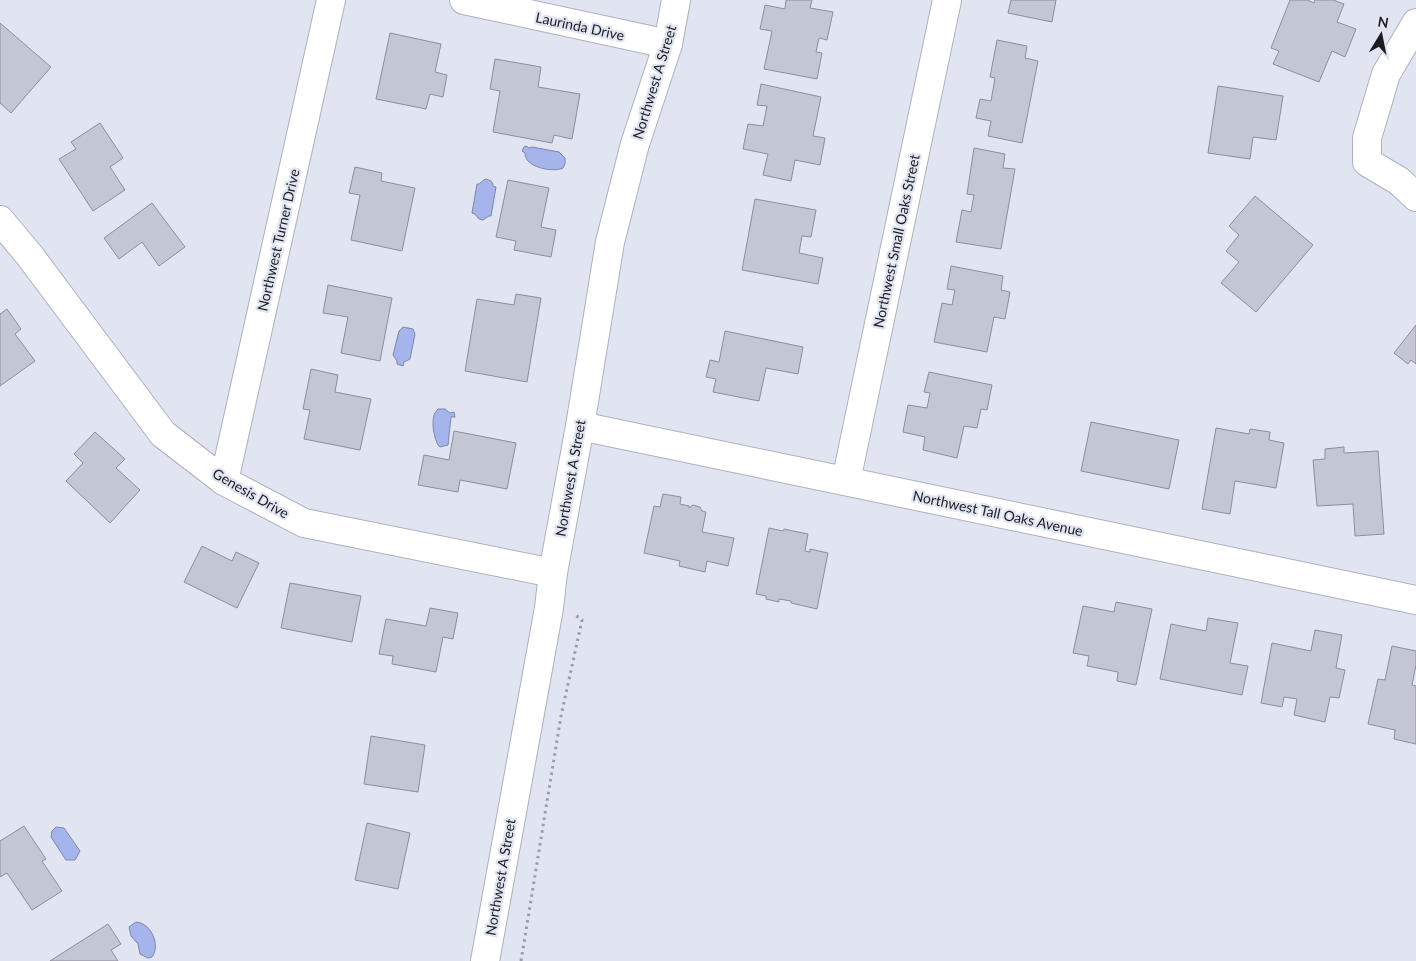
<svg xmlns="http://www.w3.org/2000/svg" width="1416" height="961" font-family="Lato,sans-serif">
  <rect width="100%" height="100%" fill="#e1e5f2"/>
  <g fill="#a5b4ea" stroke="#7c86ae">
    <path d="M526 146 529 148 532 147 559 152 565 158V164L563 168C553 173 524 167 525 153L522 151 524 147Z"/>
    <path d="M485 179C490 180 493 181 493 186L496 187 491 216H489L483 220 479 219 475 214 472 213 477 184H479Z"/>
    <path d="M403 327 413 329 415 334 410 359 404 362 403 366 397 364V361L393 355 399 331Z"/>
    <path d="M438 409H445L450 413 454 412 455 417H451L448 445 440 447 438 445C434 437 429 417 438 409Z"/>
    <path d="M56 827 64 828 80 851 75 860H66L51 837 52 831Z"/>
    <path d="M136 922C151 923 161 945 152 957L148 958 140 954 138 944 131 936 129 927Z"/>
  </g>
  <g fill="#c3c6d3" stroke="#8c8f9b">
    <path d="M786 0H812L810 8 833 12 827 40 819 38 816 52 822 53 817 79 764 69 772 31 760 29 765 5 785 9Z"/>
    <path d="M1011 0H1056L1052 22 1008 13Z"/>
    <path d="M1290 0H1307L1314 3 1315 0H1333L1344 4 1337 22 1356 29 1345 57 1332 51 1319 82 1273 64 1279 51 1271 48Z"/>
    <path d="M0 23 51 67 11 113 0 103Z"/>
    <path d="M390 33 441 44 435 72 447 75 443 97 430 94 426 109 376 99Z"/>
    <path d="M997 40 1027 46 1025 58 1038 61 1022 143 988 136 991 121 976 118 980 99 991 101 995 78 990 77Z"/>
    <path d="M495 59 541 67 538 87 580 94 572 139 554 135 552 143 493 132 500 91 490 89Z"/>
    <path d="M761 84 821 97 813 136 825 138 820 165 795 160 791 181 763 175 768 154 743 149 748 124 763 126 767 106 757 105Z"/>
    <path d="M1218 86 1283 96 1276 140 1253 137 1250 159 1208 153Z"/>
    <path d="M100 123 123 158 110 167 125 190 93 211 59 159 76 149 71 142Z"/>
    <path d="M974 148 1005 154 1003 168 1015 169 1001 249 956 242 962 210 971 212 974 195 967 194Z"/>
    <path d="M355 167 382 173 381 181 415 188 402 251 351 240 360 195 349 193Z"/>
    <path d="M508 180 549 188 541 227 556 230 551 257 514 250 516 241 496 237Z"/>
    <path d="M1255 196 1313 245 1256 312 1221 283 1239 262 1226 251 1239 235 1229 226Z"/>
    <path d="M755 199 816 210 811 237 802 236 799 253 823 258 818 284 742 270Z"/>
    <path d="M152 203 185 247 159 266 142 242 119 259 104 238Z"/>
    <path d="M951 266 1003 276 1001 290 1010 292 1005 319 994 317 987 352 934 342 942 303 952 305 955 290 947 289Z"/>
    <path d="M328 285 392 298 380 361 341 353 348 317 323 313Z"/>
    <path d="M516 294 541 298 527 382 465 371 477 299 514 305Z"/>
    <path d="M7 309 21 329 15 334 35 361 0 386V314Z"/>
    <path d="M1416 325V364L1411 360 1408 364 1394 353Z"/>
    <path d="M725 331 803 347 798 374 766 368 759 401 713 392 716 379 706 377 710 360 719 362Z"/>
    <path d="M311 369 338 375 335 392 371 399 360 450 304 439 310 410 303 409Z"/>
    <path d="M929 372 992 385 987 410 981 409 977 428 964 426 957 458 923 450 925 437 903 432 908 405 927 408 930 393 924 392Z"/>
    <path d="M1091 422 1179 440 1169 489 1081 471Z"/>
    <path d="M1216 428 1249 434 1250 429 1270 432 1269 440 1284 443 1276 488 1235 481 1230 514 1202 509Z"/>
    <path d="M454 431 516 443 507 489 460 480 458 492 418 485 424 455 449 460Z"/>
    <path d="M95 432 125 459 116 468 140 490 110 523 66 481 83 463 74 454Z"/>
    <path d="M1344 447V453L1378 451 1384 534 1355 536 1353 504 1317 506 1313 460 1325 459V449Z"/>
    <path d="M663 494 681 497 680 504 689 506V508L693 505 700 507 702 511 706 512 702 532 734 538 728 566 707 561 705 572 679 566 680 561 644 553 654 506 660 507Z"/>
    <path d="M769 528 783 531 784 529 808 534 805 551 810 552V549L828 553 817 609 791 603V601L779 599V602L766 599V596L756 594Z"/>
    <path d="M202 546 232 561 236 552 259 563 237 608 184 582Z"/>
    <path d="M290 583 361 596 352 642 281 628Z"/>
    <path d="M1116 602 1152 609 1136 685 1117 681 1118 672 1087 666 1089 656 1073 653 1083 606 1114 612Z"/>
    <path d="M430 608 458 613 453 639 443 637 436 672 392 664 393 656 379 654 386 619 426 626Z"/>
    <path d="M1208 618 1238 623 1230 663 1248 666 1242 695 1160 679 1171 624 1206 631Z"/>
    <path d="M1315 630 1342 635 1336 668 1345 670 1339 698 1330 697 1325 722 1294 715 1297 699 1284 697 1282 707 1261 703 1272 643 1311 651Z"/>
    <path d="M1392 646 1416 651V665L1412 685 1416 686V744L1394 739 1395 730 1368 724 1378 679 1385 680Z"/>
    <path d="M371 736 425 745 418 792 364 784Z"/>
    <path d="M367 823 410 833 398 889 355 880Z"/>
    <path d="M24 826 46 859 42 861 62 891 32 910 7 873 0 877V841Z"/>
    <path d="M108 924 121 944 111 950 118 961H50Z"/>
  </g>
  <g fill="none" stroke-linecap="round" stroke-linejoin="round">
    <g stroke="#aeb1bd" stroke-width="30">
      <g id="minor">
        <path d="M464 0 668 44"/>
        <path d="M1416 23 1386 74 1367 138V162L1399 181 1416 197"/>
        <path d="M0 220 30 256 163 434 224 481 304 523 553 573"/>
        <path d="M580 426 1416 600"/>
        <path d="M224 481 331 0"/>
        <path d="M846 481 947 0"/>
        <path d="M485 961 549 608 553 573 580 426 610 242 635 144 668 44 676 0"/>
      </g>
    </g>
    <path stroke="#9a9da7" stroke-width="3" stroke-dasharray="2.5 4" stroke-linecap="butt" d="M521 961 561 716 582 620 574 614"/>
    <use href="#minor" stroke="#fff" stroke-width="28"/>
  </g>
  <g text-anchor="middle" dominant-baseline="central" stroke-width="4.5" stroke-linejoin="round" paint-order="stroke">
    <g font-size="14" fill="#1b1c21" stroke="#e1e5f2">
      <text transform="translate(580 26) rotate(12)">Laurinda Drive</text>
      <text transform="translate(654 82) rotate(-73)">Northwest A Street</text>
      <text transform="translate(278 240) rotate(-77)">Northwest Turner Drive</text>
      <text transform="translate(896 241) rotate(-78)">Northwest Small Oaks Street</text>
      <text transform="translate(570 478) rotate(-80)">Northwest A Street</text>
      <text transform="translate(251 493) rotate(30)">Genesis Drive</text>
      <text transform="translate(998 513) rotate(12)">Northwest Tall Oaks Avenue</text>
      <text transform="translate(500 877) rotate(-80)">Northwest A Street</text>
    </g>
  </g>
  <g transform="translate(1381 35) rotate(10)" stroke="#e1e5f2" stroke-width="4" paint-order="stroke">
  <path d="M0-4L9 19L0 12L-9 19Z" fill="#1b1c21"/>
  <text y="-8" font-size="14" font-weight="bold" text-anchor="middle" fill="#1b1c21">N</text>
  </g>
</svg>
